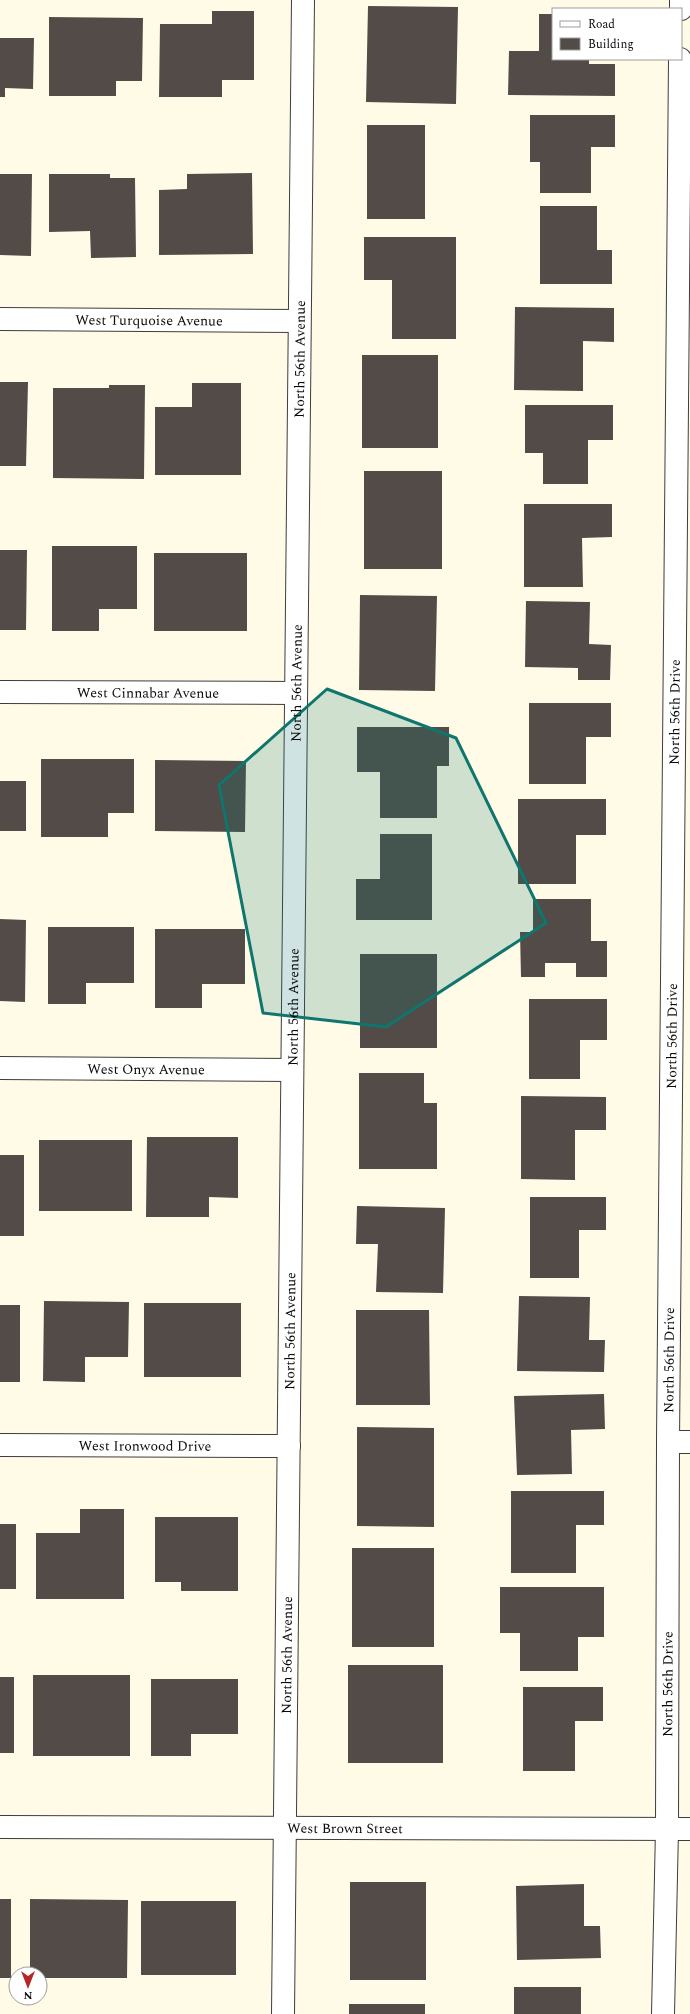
<svg xmlns="http://www.w3.org/2000/svg" width="690" height="2014" font-family="Spectral,serif">
  <rect width="100%" height="100%" fill="#fffbe7"/>
  <g fill="#524b47">
    <path d="M368 6 458 7 456 104 366 102Z"/>
    <path d="M212 11H254V80H222V97H159L160 24H212Z"/>
    <path d="M539 14H553V59H589V64H615V96L508 95 509 51H539Z"/>
    <path d="M49 17 143 18 142 81H116V96H49Z"/>
    <path d="M0 38H34L33 89 5 88V97H0Z"/>
    <path d="M530 115H615V147H591V193H540V162H530Z"/>
    <rect x="367" y="125" width="58" height="94"/>
    <path d="M252 173 253 254 159 255V190L187 189V174Z"/>
    <path d="M0 174H32L31 256 0 255Z"/>
    <path d="M49 174H110V178H135L136 257 91 258 90 231 49 232Z"/>
    <path d="M540 206H597V250H612V284H540Z"/>
    <path d="M364 237H456V339H392V280H364Z"/>
    <path d="M515 307 614 308V342L583 341V391L514 390Z"/>
    <rect x="362" y="355" width="76" height="93"/>
    <path d="M0 382H28L26 466H0Z"/>
    <path d="M192 383H241V475H155V407H192Z"/>
    <path d="M109 385H145L144 479 53 478V388H109Z"/>
    <path d="M525 405H613V440H588V484H543V453H525Z"/>
    <rect x="364" y="471" width="78" height="98"/>
    <path d="M524 504H612V537L582 538 583 587H524Z"/>
    <path d="M52 546H137V609H99V631H52Z"/>
    <path d="M0 550H27L26 630H0Z"/>
    <rect x="154" y="553" width="93" height="78"/>
    <path d="M360 595 437 596 435 691 359 690Z"/>
    <path d="M526 601 590 602 589 644 611 645 610 680H578V668L525 667Z"/>
    <path d="M529 703H611V737H586V784H529Z"/>
    <path d="M357 727H449V766H437V818H380V772H357Z"/>
    <path d="M41 759H134V813H108V837H41Z"/>
    <path d="M155 760 246 761 245 832 155 831Z"/>
    <rect x="0" y="781" width="26" height="50"/>
    <path d="M518 799H606V835H576V884H518Z"/>
    <path d="M380 834H432V920H356V879H380Z"/>
    <path d="M533 899H591V941H607V977H576V963H545V977H521L520 932H533Z"/>
    <path d="M0 919 26 920 25 1002 0 1001Z"/>
    <path d="M48 927H134V983H86V1004H48Z"/>
    <path d="M155 929H245V984H202V1008H155Z"/>
    <rect x="360" y="954" width="77" height="94"/>
    <path d="M529 999H607V1040H580V1079H529Z"/>
    <path d="M359 1073H424V1103H437V1169H359Z"/>
    <path d="M521 1096 606 1097V1130H575V1180L521 1179Z"/>
    <path d="M147 1137H238V1198L209 1197V1217H146Z"/>
    <rect x="39" y="1140" width="93" height="71"/>
    <rect x="0" y="1155" width="24" height="81"/>
    <path d="M530 1197H606V1230H579V1278H530Z"/>
    <path d="M357 1206 445 1208 443 1293 376 1292 378 1244H356Z"/>
    <path d="M519 1296 590 1297 589 1340H605L604 1372 517 1371Z"/>
    <path d="M44 1301 129 1302 128 1357H85V1382L43 1381Z"/>
    <rect x="144" y="1303" width="97" height="74"/>
    <rect x="0" y="1305" width="20" height="77"/>
    <path d="M356 1310H429L430 1405H356Z"/>
    <path d="M604 1394 605 1429 571 1430 572 1474 517 1475 514 1396Z"/>
    <path d="M357 1427 434 1428V1527L357 1526Z"/>
    <path d="M511 1491H604V1525H576V1573H511Z"/>
    <path d="M80 1509H124V1599H36V1533H80Z"/>
    <path d="M155 1517H238V1591H181V1582H155Z"/>
    <rect x="0" y="1524" width="16" height="65"/>
    <rect x="352" y="1548" width="82" height="99"/>
    <path d="M500 1587H604V1637H578V1671H520V1633H500Z"/>
    <rect x="348" y="1665" width="95" height="98"/>
    <rect x="33" y="1675" width="97" height="81"/>
    <rect x="0" y="1677" width="14" height="76"/>
    <path d="M151 1679H238V1734H191V1756H151Z"/>
    <path d="M523 1687H603V1721H575V1771H523Z"/>
    <rect x="350" y="1882" width="76" height="98"/>
    <path d="M584 1884V1926H600L601 1958 517 1960 516 1886Z"/>
    <rect x="0" y="1899" width="11" height="79"/>
    <path d="M30 1899 128 1900 127 1978H40V1974H30Z"/>
    <rect x="141" y="1901" width="95" height="74"/>
    <rect x="514" y="1987" width="67" height="27"/>
    <rect x="349" y="2004" width="76" height="10"/>
  </g>
  <g fill="none" stroke-linecap="round" stroke-linejoin="round">
    <g stroke="#3d3d3d" stroke-width="24">
      <g id="street">
        <path d="M681 9V0"/>
        <path id="s1" d="M0 319 299 321"/>
        <path id="s2" d="M0 692 296 693"/>
        <path id="s3" d="M0 1068 292 1070"/>
        <path d="M668 1442H690"/>
        <path id="s4" d="M0 1445 289 1446"/>
        <path id="s5" d="M0 1827 690 1829"/>
        <path id="s6" d="M283 2014 303 0"/>
        <path id="s7" d="M663 2014 667 1829 668 1442 680 59"/>
      </g>
    </g>
    <use href="#street" stroke="#fff" stroke-width="22"/>
  </g>
  <path fill="#0f766e" fill-opacity="0.2" stroke="#0f766e" stroke-width="3" stroke-linejoin="round" d="M327 689 456 738 546 923 386 1027 263 1013 219 785Z"/>
  <g text-anchor="middle" dominant-baseline="central" stroke-width="4" stroke-linejoin="round" paint-order="stroke">
    <g font-size="14" fill="#0a0a0a" stroke="#fff">
      <text stroke="none"><textPath href="#s1" startOffset="149">West Turquoise Avenue</textPath></text>
      <text stroke="none"><textPath href="#s6" startOffset="1655">North 56th Avenue</textPath></text>
      <text stroke="none"><textPath href="#s6" startOffset="1331">North 56th Avenue</textPath></text>
      <text stroke="none"><textPath href="#s2" startOffset="148">West Cinnabar Avenue</textPath></text>
      <text stroke="none"><textPath href="#s7" startOffset="1302">North 56th Drive</textPath></text>
      <text stroke="none"><textPath href="#s6" startOffset="1007">North 56th Avenue</textPath></text>
      <text stroke="none"><textPath href="#s7" startOffset="978">North 56th Drive</textPath></text>
      <text stroke="none"><textPath href="#s3" startOffset="146">West Onyx Avenue</textPath></text>
      <text stroke="none"><textPath href="#s6" startOffset="683">North 56th Avenue</textPath></text>
      <text stroke="none"><textPath href="#s7" startOffset="654">North 56th Drive</textPath></text>
      <text stroke="none"><textPath href="#s4" startOffset="145">West Ironwood Drive</textPath></text>
      <text stroke="none"><textPath href="#s6" startOffset="359">North 56th Avenue</textPath></text>
      <text stroke="none"><textPath href="#s7" startOffset="330">North 56th Drive</textPath></text>
      <text stroke="none"><textPath href="#s5" startOffset="345">West Brown Street</textPath></text>
    </g>
  </g>
  <rect x="552" y="8" width="130" height="52" fill="#ffffff" stroke="#9d9d9d"/>
  <rect x="560" y="21" width="20" height="6" fill="#ffffff" stroke="#9d9d9d"/>
  <text x="588" y="28" font-size="12" fill="#0a0a0a">Road</text>
  <rect x="560" y="38" width="20" height="12" fill="#524b47" stroke="#9d9d9d"/>
  <text x="588" y="48" font-size="12" fill="#0a0a0a">Building</text>
  <g transform="translate(28 1986) rotate(180)"><circle r="19" fill="#ffffff" stroke="#9d9d9d"/>
  <path d="M0-3L7 15L0 10L-7 15Z" fill="#b52629"/>
  <text y="-6" font-size="11" font-weight="bold" text-anchor="middle" fill="#0a0a0a">N</text>
  </g>
</svg>
